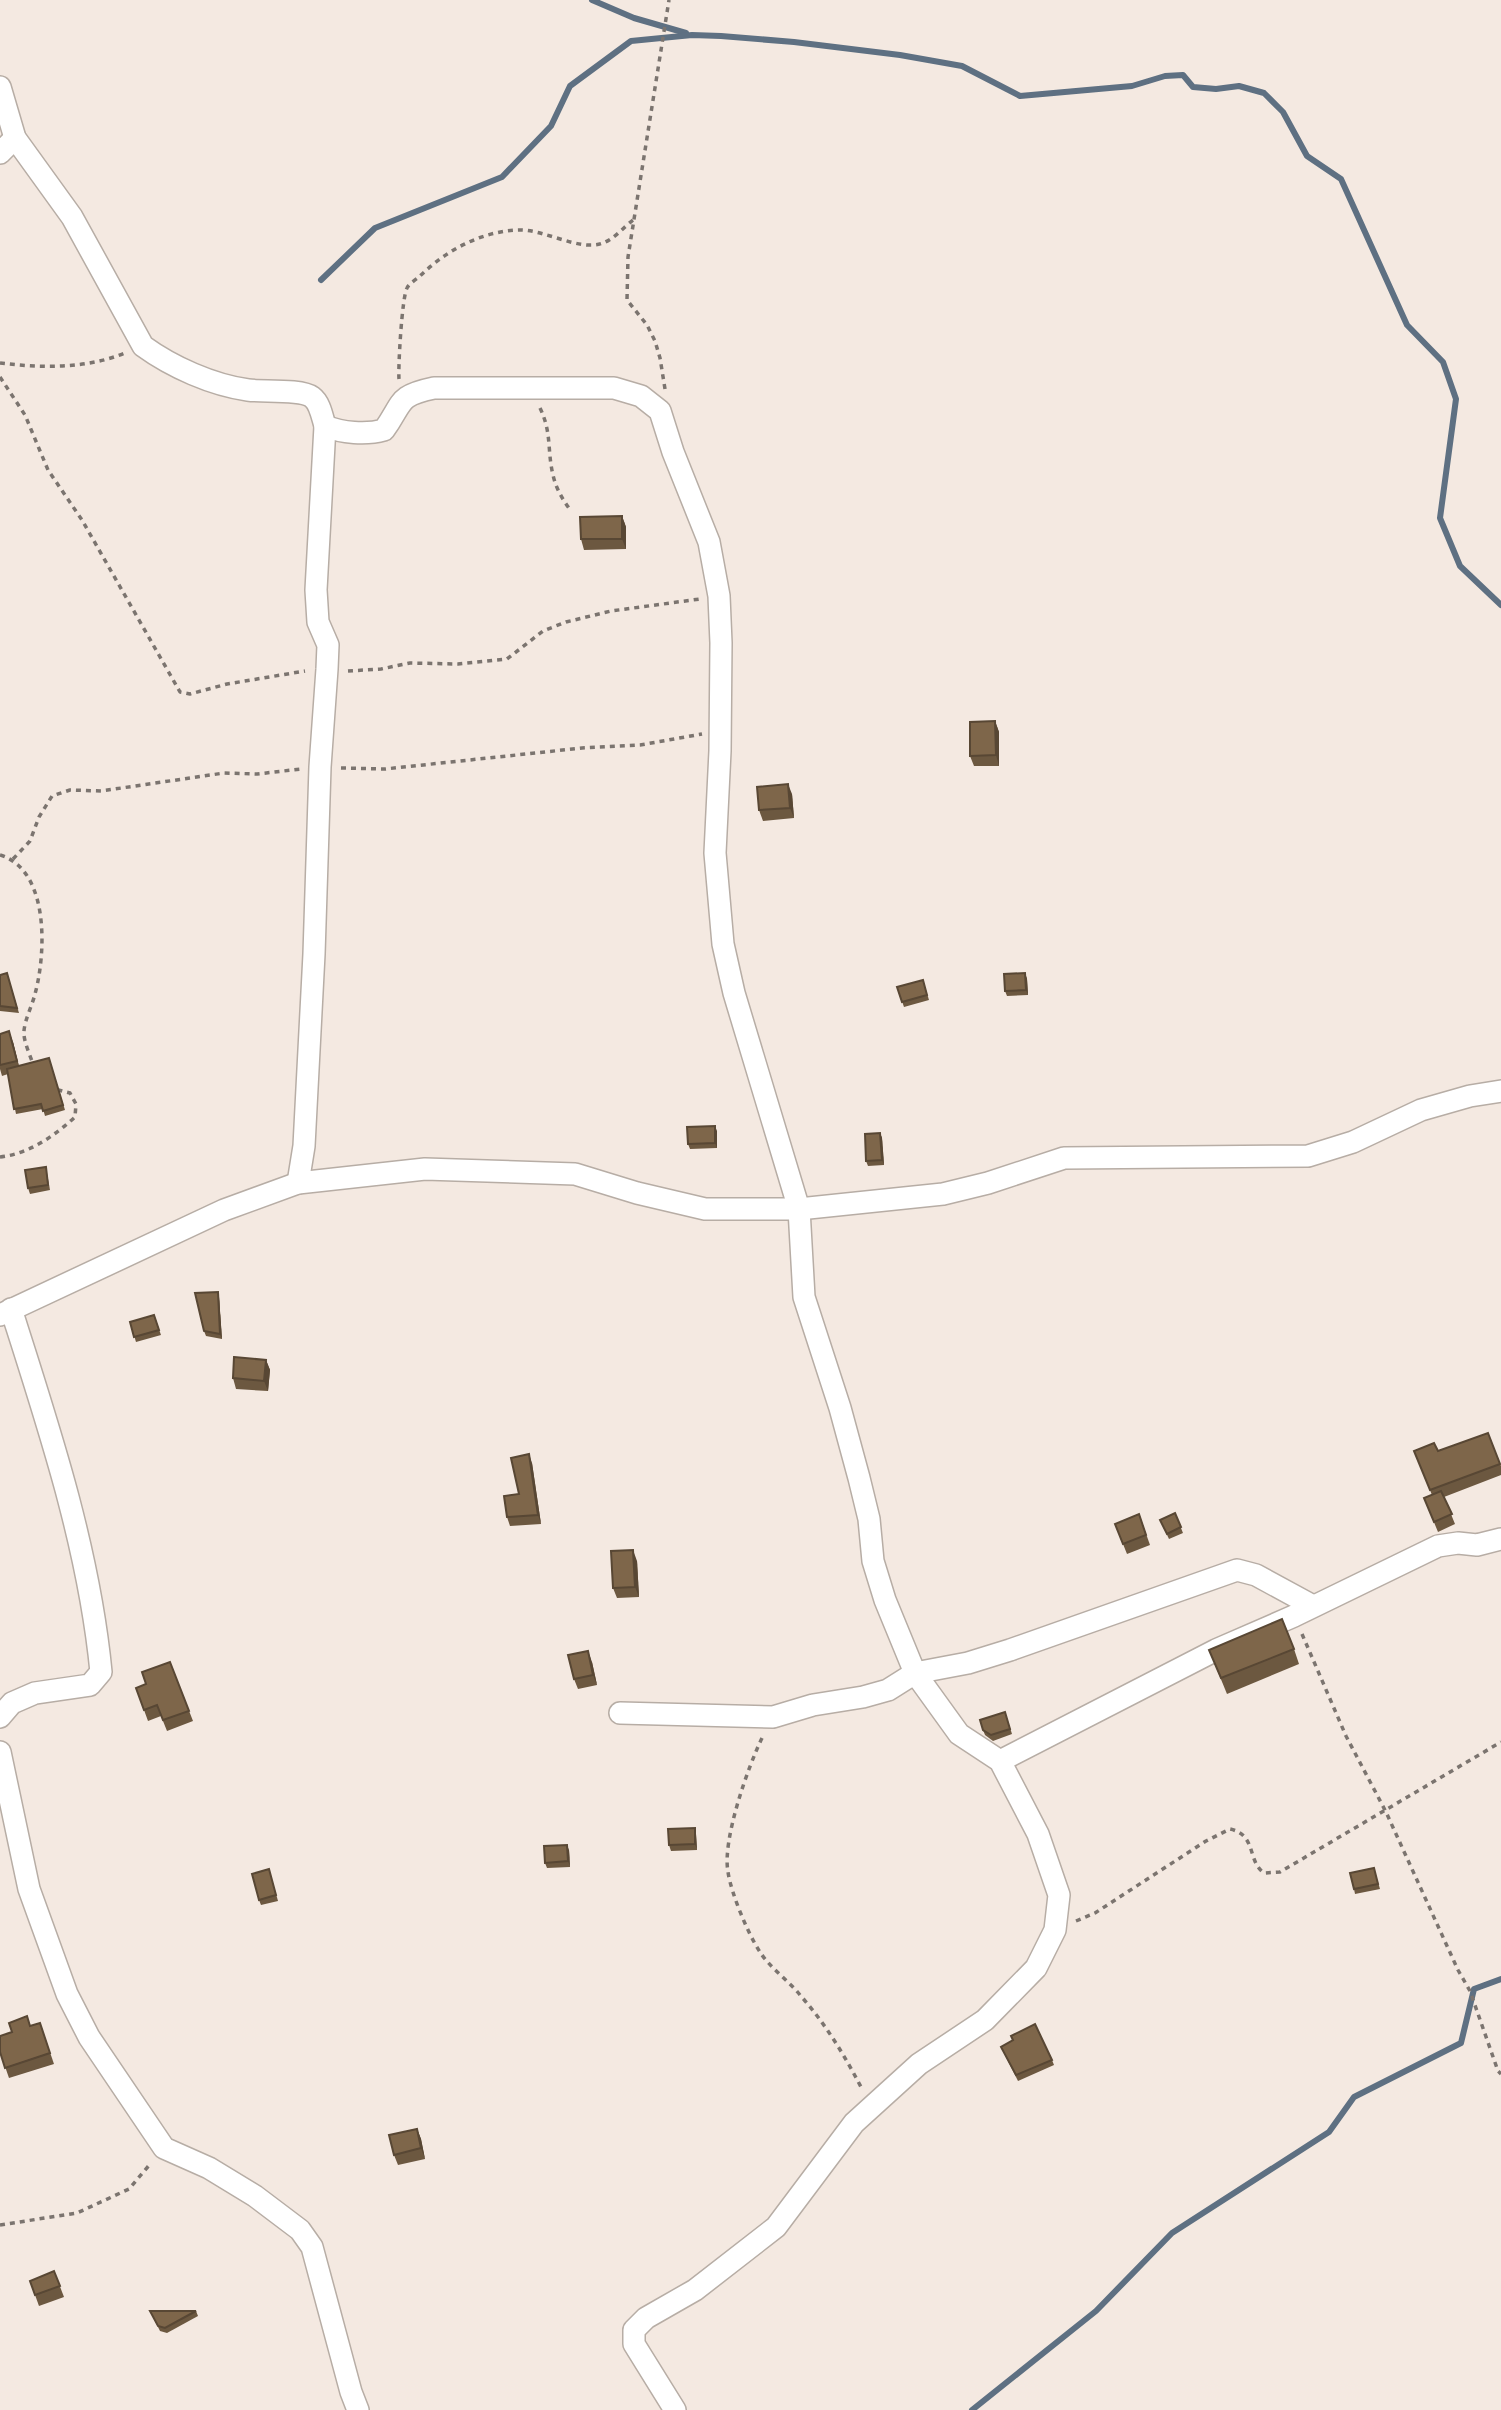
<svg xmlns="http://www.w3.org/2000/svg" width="1501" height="2410" font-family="'Exo 2',sans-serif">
  <rect width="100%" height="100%" fill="#f4e9e1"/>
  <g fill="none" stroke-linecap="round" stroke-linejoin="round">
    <g stroke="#5e7082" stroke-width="6">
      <path d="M592 0 634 18 686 33"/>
      <path d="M321 280 375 228 502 177 551 126 570 86 631 41 692 35 721 36 794 42 900 55 962 66 1020 96 1132 86 1165 76 1183 75 1193 87 1216 89 1239 86 1264 93 1283 112 1307 156 1341 179 1407 325 1443 362 1456 399 1440 518 1460 566 1501 605"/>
      <path d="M972 2410 1096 2311 1172 2233 1329 2132 1354 2097 1461 2043 1474 1989 1501 1979"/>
    </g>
    <g stroke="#b7ada5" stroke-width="24">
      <g id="street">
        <path d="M0 87 15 138 72 217 143 346C172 367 212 385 248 390 263 392 301 389 312 397 320 403 322 416 325 426L316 590 318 622 328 645 327 669 320 767 314 954 304 1146 298 1183"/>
        <path d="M0 153 15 138"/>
        <path d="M325 426C342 433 366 435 384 430 404 402 396 396 434 388H614L641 396 660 411 673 452 709 542 719 596 721 643 720 751 715 853 723 944 734 993 799 1209 804 1297 840 1408 859 1478 869 1519 873 1561 885 1600 915 1673 968 1663 1010 1650 1237 1570 1256 1575 1313 1606"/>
        <path d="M0 1315 224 1210 298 1183 425 1169 575 1174 637 1193 705 1209H799L943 1194 988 1183 1064 1158 1308 1156 1353 1142 1421 1110 1470 1096 1501 1091"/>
        <path d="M620 1713 773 1717 813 1705 863 1697 888 1690 915 1673 959 1734 1000 1761 1038 1834 1059 1895 1055 1930 1036 1968 985 2020 919 2064 854 2123 776 2227 695 2290 646 2318 634 2330V2344L675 2410"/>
        <path d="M0 1717 12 1703 35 1693 90 1685 101 1672C89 1548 49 1428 11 1309"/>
        <path d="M0 1752 29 1889 67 1994 89 2037 164 2148 209 2168 255 2196 300 2230 312 2247 351 2392 358 2410"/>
        <path d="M1000 1761 1216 1650 1294 1616 1438 1546 1458 1543 1477 1545 1501 1539"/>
      </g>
    </g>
    <g stroke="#7b746f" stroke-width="3.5" stroke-dasharray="5 5" stroke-linecap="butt">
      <path d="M0 363C41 368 86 369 125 353"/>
      <path d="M0 377 25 415 48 470 82 520 180 692 190 694 227 684 305 671"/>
      <path d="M399 379C398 367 402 297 407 288 409 284 415 280 419 277 445 251 481 231 519 230 544 229 580 252 603 243 614 239 624 227 633 220"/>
      <path d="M665 389 660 358 655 341 647 325 627 300 628 257 669 0"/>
      <path d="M540 408C552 433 547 450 553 475 556 489 563 500 571 511"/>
      <path d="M348 671 381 669 410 663 458 664 507 659 543 631 566 622 611 611 700 599"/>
      <path d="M341 768 385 769 582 748 640 745 702 734"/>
      <path d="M0 855C50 870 46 954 35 994 32 1006 25 1019 24 1031 23 1041 31 1057 34 1067"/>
      <path d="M13 859 30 841 39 817 52 796 70 790 101 791 224 773 257 774 301 769"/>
      <path d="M0 1157C29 1154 54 1136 75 1117L76 1104 70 1093 55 1089"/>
      <path d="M1302 1634 1346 1736 1386 1812 1458 1970 1470 1991 1498 2071 1501 2074"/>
      <path d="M762 1738C748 1767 722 1840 728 1872 731 1893 748 1934 760 1952 770 1968 788 1980 800 1995 825 2023 845 2056 862 2089"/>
      <path d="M1076 1921 1095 1913 1206 1841 1230 1829C1257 1835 1247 1861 1264 1873L1280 1872 1501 1742"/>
      <path d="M0 2225 77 2213 129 2189 151 2163"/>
    </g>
    <use href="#street" stroke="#fff" stroke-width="21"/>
  </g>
  <g fill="#6c5840">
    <path d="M622 516 626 527V549L584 550 581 539Z"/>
    <path d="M995 721 999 732V766H974L970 756Z"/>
    <path d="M792 794 794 818 763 821 759 810Z"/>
    <path d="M7 973 19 1013 0 1011V975Z"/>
    <path d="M1025 973 1027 979 1028 995 1007 996 1005 991Z"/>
    <path d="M923 980 929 1000 904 1007 897 987Z"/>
    <path d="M0 1034 13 1042 19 1066 49 1058 65 1110 45 1116 43 1109 16 1114 8 1074 2 1076 0 1069Z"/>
    <path d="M717 1131V1148L690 1149 688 1144Z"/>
    <path d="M880 1133 882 1138 884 1165 868 1166 866 1161Z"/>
    <path d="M46 1167 50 1190 30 1194 28 1188Z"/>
    <path d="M219 1297 222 1339 206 1336 204 1331Z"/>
    <path d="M154 1315 161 1335 136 1342 130 1322Z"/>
    <path d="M266 1360 270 1370 268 1391 236 1389 233 1378Z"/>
    <path d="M1488 1433 1501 1466V1475L1444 1497 1455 1524 1438 1532 1424 1498 1432 1495 1414 1451H1438Z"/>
    <path d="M532 1463 541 1524 510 1526 507 1517 519 1494Z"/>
    <path d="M1175 1513 1183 1533 1169 1539 1160 1520Z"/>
    <path d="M1139 1514 1150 1545 1127 1554 1115 1524Z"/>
    <path d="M637 1561 639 1597 617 1598 613 1588Z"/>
    <path d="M1294 1649 1299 1664 1227 1694 1209 1650Z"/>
    <path d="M170 1662 193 1721 167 1731 161 1716 148 1721 136 1688 146 1684Z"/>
    <path d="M592 1662 597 1685 578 1689 574 1679Z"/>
    <path d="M1005 1712 1012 1734 993 1741 985 1735 983 1730Z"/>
    <path d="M695 1828 696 1834 697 1850 671 1851 669 1845Z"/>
    <path d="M569 1850 570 1867 547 1868 545 1863Z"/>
    <path d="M1374 1868 1380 1889 1355 1894 1354 1889Z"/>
    <path d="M269 1869 278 1901 261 1905 259 1900Z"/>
    <path d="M40 2023 54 2064 9 2078 0 2052 12 2032Z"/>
    <path d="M1001 2047 1052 2060 1054 2065 1018 2081Z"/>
    <path d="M417 2129 421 2139 425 2159 398 2165 394 2155Z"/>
    <path d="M54 2271 64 2297 39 2306 30 2281Z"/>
    <path d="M150 2311H196L198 2316 167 2333 160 2331Z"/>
  </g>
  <g fill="#584734">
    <path d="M622 516 626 527V549L622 539Z"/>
    <path d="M995 721 999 732V766L996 755Z"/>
    <path d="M788 784 792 794 794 818 790 808Z"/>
    <path d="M1025 973 1027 979 1028 995 1026 990Z"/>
    <path d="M9 1031 13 1042 20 1071 17 1061Z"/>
    <path d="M715 1126 717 1131V1148L715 1143Z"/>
    <path d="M880 1133 882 1138 884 1165 882 1160Z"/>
    <path d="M218 1292 219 1297 222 1339 220 1334Z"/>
    <path d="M266 1360 270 1370 268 1391 264 1381Z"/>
    <path d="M529 1454 532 1463 541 1524 538 1515Z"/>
    <path d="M633 1550 637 1561 639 1597 635 1587Z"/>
    <path d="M588 1651 592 1662 597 1685 593 1675Z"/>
    <path d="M695 1828 696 1834 697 1850 695 1844Z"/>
    <path d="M567 1845 569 1850 570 1867 568 1861Z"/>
    <path d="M417 2129 421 2139 425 2159 421 2148Z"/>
  </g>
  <g fill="#7e664a" stroke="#584734" stroke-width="2">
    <path d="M622 516V539H581L580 517Z"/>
    <path d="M995 721 996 755 970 756V722Z"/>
    <path d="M788 784 790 808 759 810 757 787Z"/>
    <path d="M7 973 17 1008 0 1006V975Z"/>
    <path d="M1025 973 1026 990 1005 991 1004 974Z"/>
    <path d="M923 980 927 995 902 1002 897 987Z"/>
    <path d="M9 1031 17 1061 0 1065V1034Z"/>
    <path d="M49 1058 63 1105 43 1111 41 1104 14 1109 7 1069Z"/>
    <path d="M715 1126V1143L688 1144 687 1127Z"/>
    <path d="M880 1133 882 1160 866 1161 865 1134Z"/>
    <path d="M46 1167 48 1185 28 1188 25 1170Z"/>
    <path d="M218 1292 220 1334 204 1331 195 1293Z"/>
    <path d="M154 1315 159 1330 134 1337 130 1322Z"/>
    <path d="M234 1357 266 1360 264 1381 233 1378Z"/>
    <path d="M1488 1433 1500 1464 1430 1490 1414 1451 1434 1443 1438 1451Z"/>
    <path d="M529 1454 538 1515 507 1517 504 1496 519 1494 511 1458Z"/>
    <path d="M1441 1491 1452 1514 1434 1522 1424 1498Z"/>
    <path d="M1175 1513 1181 1527 1167 1534 1160 1520Z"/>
    <path d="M1139 1514 1146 1535 1123 1544 1115 1524Z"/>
    <path d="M633 1550 635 1587 613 1588 611 1551Z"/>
    <path d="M1282 1619 1294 1649 1221 1678 1209 1650Z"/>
    <path d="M588 1651 593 1675 574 1679 568 1655Z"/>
    <path d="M170 1662 189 1711 163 1720 157 1705 144 1710 136 1688 146 1684 142 1672Z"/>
    <path d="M1005 1712 1010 1729 991 1735 983 1730 980 1720Z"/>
    <path d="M695 1828V1844L669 1845 668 1829Z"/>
    <path d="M567 1845 568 1861 545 1863 544 1846Z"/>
    <path d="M1374 1868 1378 1884 1354 1889 1350 1873Z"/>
    <path d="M269 1869 276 1895 259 1900 252 1874Z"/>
    <path d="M27 2016 30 2026 40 2023 50 2053 5 2068 0 2052V2036L12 2032 9 2023Z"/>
    <path d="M1035 2024 1052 2060 1016 2075 1001 2047 1013 2040 1011 2036Z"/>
    <path d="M417 2129 421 2148 394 2155 389 2135Z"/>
    <path d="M54 2271 60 2286 35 2295 30 2281Z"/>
    <path d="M150 2311H196L165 2328 158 2326Z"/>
  </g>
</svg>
